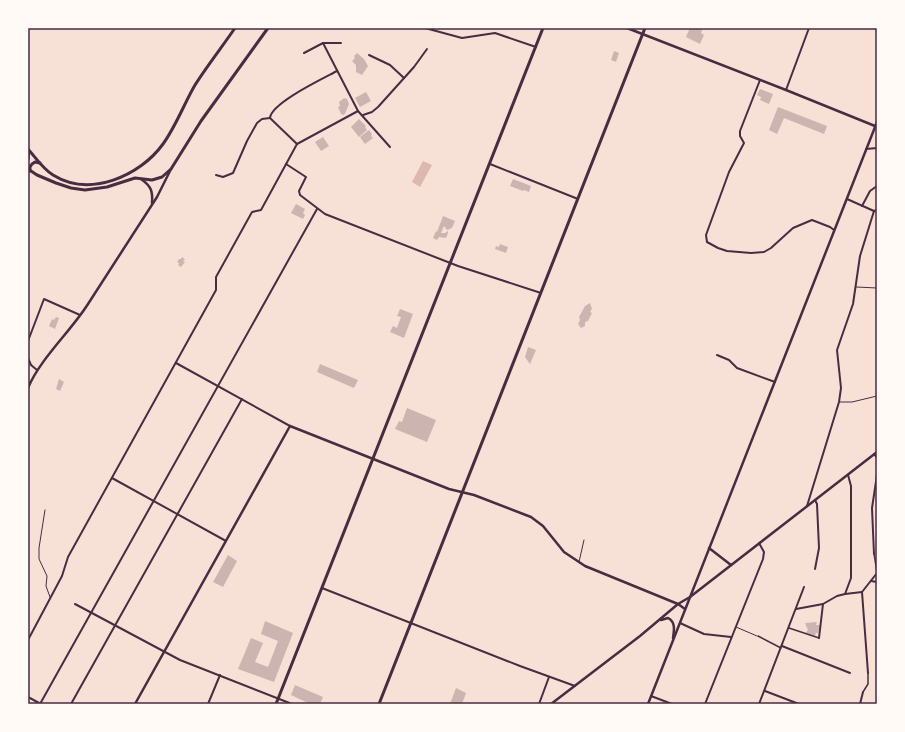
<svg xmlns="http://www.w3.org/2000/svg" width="905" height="732" font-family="'Fira Sans Condensed',sans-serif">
  <rect width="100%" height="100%" fill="#f7e1d7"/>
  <path fill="#dcb8b0" d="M423 161 432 165 420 187 412 182Z"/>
  <g fill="#ccb4b1">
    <path d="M690 28 695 30 696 28 702 30 701 33 704 35 700 44 686 37Z"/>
    <path d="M614 51 619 53 616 62 611 60Z"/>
    <path d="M357 53 364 59 368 66 362 75 356 72V65L352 61 355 58 354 56Z"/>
    <path d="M760 89 773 94 769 104 760 100 761 97 757 95Z"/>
    <path d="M366 92 371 101 360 107 355 98Z"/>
    <path d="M344 98 347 99 349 104 345 114 343 115 341 114 338 107 340 106 339 102Z"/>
    <path d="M778 107 827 126 824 134 784 118 777 134 769 130Z"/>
    <path d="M359 119 366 126 365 127 367 130 359 137 351 127Z"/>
    <path d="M369 130 372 134 371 136 373 138 365 144 360 137Z"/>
    <path d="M323 137 329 146 321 151 315 142Z"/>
    <path d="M513 179 531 186 529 192 524 190 523 191 510 186Z"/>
    <path d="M296 204 305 209 303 213 305 215 303 219 291 213Z"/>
    <path d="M443 216 455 221 452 228 447 230 444 226 441 233H445L448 231V233L446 238 439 237 437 240 433 238 436 231 437 232Z"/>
    <path d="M500 244 508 247 506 253 495 249 496 246 499 247Z"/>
    <path d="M182 257 185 259 183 261 185 262 181 267 178 265 179 263 177 262 179 259H181Z"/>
    <path d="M590 303 592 309 590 312 592 313 588 321 585 322V326L581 328 578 324 580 320 579 317 585 306Z"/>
    <path d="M400 309 413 314 404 338 390 332 393 326 397 328 401 317 397 316Z"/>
    <path d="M56 317 59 318 55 329 49 326 52 319 54 320Z"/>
    <path d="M528 347 536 350 530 364 525 357Z"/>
    <path d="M320 364 358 380 354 388 317 372Z"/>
    <path d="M59 379 64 382 60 391 56 389Z"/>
    <path d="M407 408 436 420 427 442 395 429 399 421 402 422Z"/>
    <path d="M228 555 237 561 223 587 213 582Z"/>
    <path d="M265 621 293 633 274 682 238 669 251 638 263 643 255 662 268 667 278 641 261 634Z"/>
    <path d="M817 622 816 625H820L818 633H816L815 636 806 633 808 629 807 628 805 623Z"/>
    <path d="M295 685 323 697 320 704H310L291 695Z"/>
    <path d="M456 688 466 693 462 704H450Z"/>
  </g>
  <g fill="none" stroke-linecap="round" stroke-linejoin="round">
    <g stroke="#4a2c40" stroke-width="1">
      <path d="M856 287 877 288"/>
      <path d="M840 402H852L877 396"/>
      <path d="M45 510 39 548V559L47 576 46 586 50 597"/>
      <path d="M579 562 584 540"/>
      <path d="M736 627 757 636"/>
    </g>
    <g stroke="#4a2c40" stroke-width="1.5">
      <path d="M874 554 877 572"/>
      <path d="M789 628 819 638"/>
      <path d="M758 636 781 648"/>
      <path d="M863 692 868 684V673"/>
    </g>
    <g stroke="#4a2c40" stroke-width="2">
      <path d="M425 28 462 38 495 33 536 47"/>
      <path d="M323 43 358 111 390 147"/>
      <path d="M304 53 323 43H341"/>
      <path d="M369 55 390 65 404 78"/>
      <path d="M760 80 740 131V136L744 143 729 172 706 235 707 242 718 248 727 251 751 253 764 252 771 248 793 228 812 220 830 227 834 230"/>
      <path d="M786 90 809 28"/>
      <path d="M363 115 372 112 378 107 414 67 427 49"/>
      <path d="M270 118C271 103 324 78 337 71"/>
      <path d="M270 118 297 144"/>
      <path d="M866 149 877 148"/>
      <path d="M286 164 306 177 299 191 300 195 325 214 458 266 541 293"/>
      <path d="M490 164 578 199"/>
      <path d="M216 175 223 177 233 173 247 141 257 123 262 119 270 118"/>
      <path d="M847 199 874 211 877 210"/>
      <path d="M862 206 870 191 877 186"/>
      <path d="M28 341 44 299 80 315"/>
      <path d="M717 355 729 360 737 368 775 382"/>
      <path d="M28 358 31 365 37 370"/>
      <path d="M176 363 290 426"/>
      <path d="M874 454 877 458"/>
      <path d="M112 478 226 541"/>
      <path d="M807 506 839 402 841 388 837 350 853 304 860 256 874 211"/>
      <path d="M874 554 872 508 877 475"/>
      <path d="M815 569 819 548 817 504 815 500"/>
      <path d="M871 581 877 582"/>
      <path d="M322 588 520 666 575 686"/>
      <path d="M862 592 868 673"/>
      <path d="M862 592 877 573"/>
      <path d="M845 594 851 578V486L848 475"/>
      <path d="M75 604 180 660 292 704"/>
      <path d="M796 609 823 604 837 596 845 594 862 592"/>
      <path d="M680 623 704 634 731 637"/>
      <path d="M819 638 823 604"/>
      <path d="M28 640 62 576 68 557 216 290V277L252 212 261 210 297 144 358 111"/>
      <path d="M782 646 850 673"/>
      <path d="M765 691 799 704"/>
      <path d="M651 696 672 704"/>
      <path d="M28 697 41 704"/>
      <path d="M40 704 317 209"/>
      <path d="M71 704 242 399"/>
      <path d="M208 704 220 675"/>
      <path d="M539 704 549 677"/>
      <path d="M705 704 763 559 764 552 759 543"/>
      <path d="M759 704 804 587"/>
      <path d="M860 704 863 692"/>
    </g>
    <g stroke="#4a2c40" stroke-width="2.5">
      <path d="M627 28 786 90 875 126"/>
      <path d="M141 179C151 186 153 191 152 203"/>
      <path d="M28 388C40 359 71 331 88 304L157 197 171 169"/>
      <path d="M709 548 731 565"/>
      <path d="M661 620 668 618C676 622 674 631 673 638"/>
      <path d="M135 704 290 426 449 489 474 495 531 517 543 526 564 552 585 566 678 604 685 609"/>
      <path d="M551 704 640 636 678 604 690 597 877 452"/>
      <path d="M648 704 877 122"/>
    </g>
    <g stroke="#4a2c40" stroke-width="3">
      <path d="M28 149C36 158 43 169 53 175 90 198 140 176 163 144 176 126 184 104 195 85 207 66 222 47 235 28"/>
      <path d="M28 159 29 151"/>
      <path d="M28 169 37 175 56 183 71 188 85 190 107 187 135 178 152 180 162 177 171 169 201 121 268 28"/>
      <path d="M30 171V167L32 164 35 162 40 163"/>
      <path d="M276 704 543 28"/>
      <path d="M379 704 645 28"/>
    </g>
  </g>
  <rect width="905" height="732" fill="none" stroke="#fffaf5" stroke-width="58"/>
  <rect x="29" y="29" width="847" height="674" fill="none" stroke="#4a2c40" stroke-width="1.5"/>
</svg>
